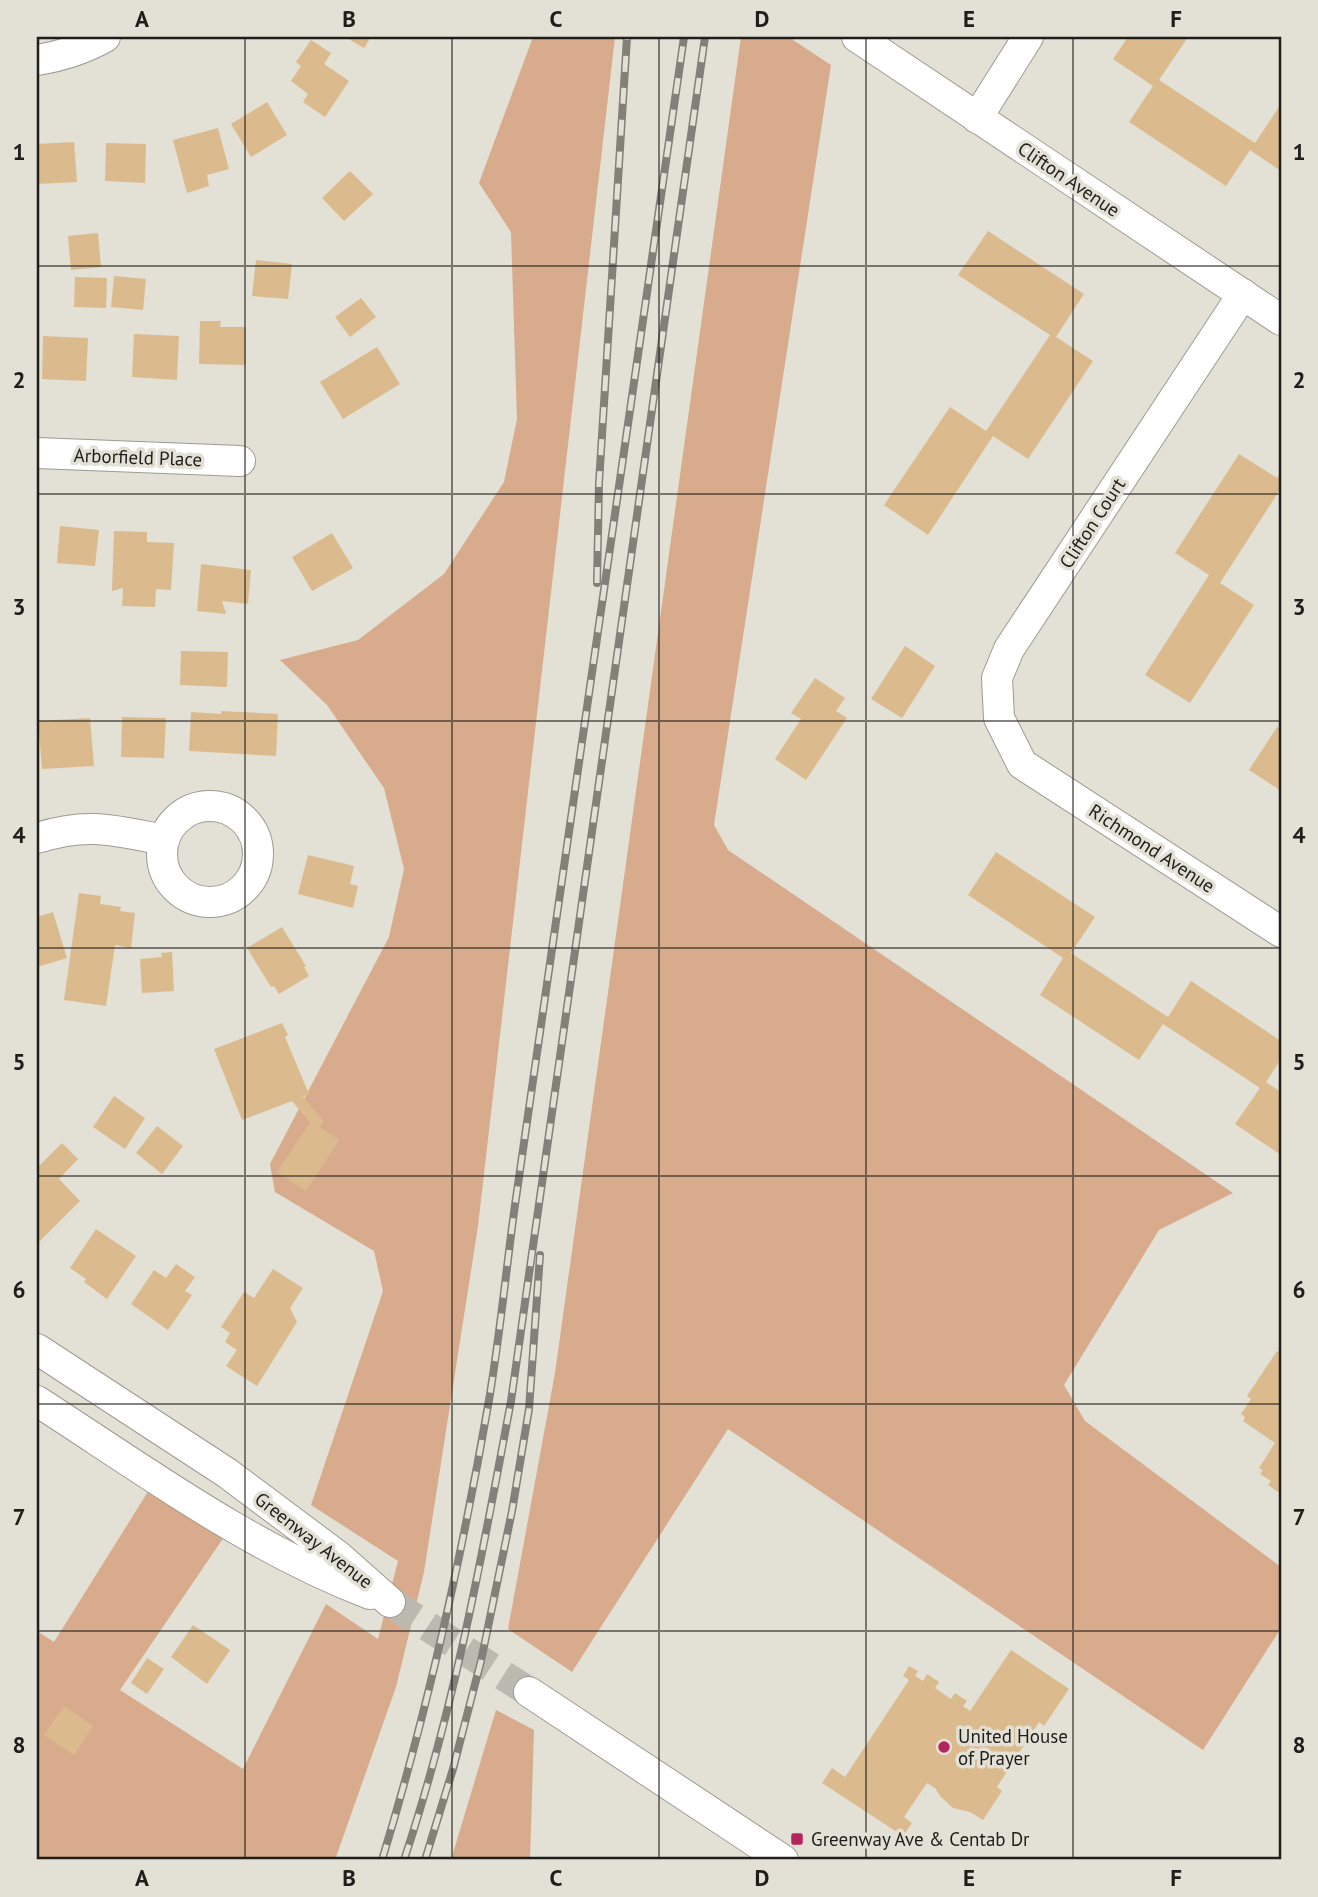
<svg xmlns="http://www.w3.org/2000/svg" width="1318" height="1897" font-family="'PT Sans',sans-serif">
  <rect width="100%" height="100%" fill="#e3e0d5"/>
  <g fill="#d7ab8b">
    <path d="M533 37H615L478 1226 424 1572 396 1687 335 1860H37V1631L54 1642 149 1490 224 1537 120 1690 243 1769 326 1604 378 1639 398 1561 311 1505 383 1291 374 1251 275 1192 270 1164 389 937 404 869 384 788 327 705 280 660 358 640 444 574 504 482 517 419 511 232 479 183Z"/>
    <path d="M741 37H793V40L831 65 714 825 728 850 1233 1193 1159 1230 1064 1385 1085 1421 1281 1567V1628L1203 1750 728 1429 572 1672 508 1629 555 1373Z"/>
    <path d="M496 1710 534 1730 530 1860H451Z"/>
  </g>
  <g fill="#dbbb8e">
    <path d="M345 37H371L364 48Z"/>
    <path d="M1128 37H1188L1159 80 1255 143 1281 104V171L1250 150 1226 186 1129 122 1153 86 1113 59Z"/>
    <path d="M311 40 331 53 324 64 349 81 325 117 303 102 308 94 291 81 301 66 296 62Z"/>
    <path d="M267 102 287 135 251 157 231 124Z"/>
    <path d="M218 128 229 169 207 175 209 186 187 193 173 140Z"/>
    <path d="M74 142 77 182 37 184V144Z"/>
    <path d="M106 143 146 144 145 183 105 181Z"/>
    <path d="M350 171 373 194 344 221 322 198Z"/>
    <path d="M988 231 1084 294 1056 337 1093 361 1028 459 993 436 928 535 884 505 950 407 986 431 1050 335 958 275Z"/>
    <path d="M98 233 101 267 71 270 68 236Z"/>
    <path d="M256 260 292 264 288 299 252 296Z"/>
    <path d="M114 276 146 279 143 310 111 307Z"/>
    <path d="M75 277 107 278 106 308 74 307Z"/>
    <path d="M361 298 376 317 350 337 335 317Z"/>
    <path d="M200 321H221L220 327H246V365L199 364Z"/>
    <path d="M134 334 179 336 177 380 132 377Z"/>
    <path d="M43 336 88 338 86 381 42 379Z"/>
    <path d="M377 347 400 384 343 419 320 382Z"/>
    <path d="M1239 454 1277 478 1281 472V488L1220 583 1254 605 1190 703 1145 675 1209 575 1175 553Z"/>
    <path d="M60 526 99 530 95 566 57 563Z"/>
    <path d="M114 531 147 532V542L174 543 171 590 156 589 155 607 122 606 123 588 112 591Z"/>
    <path d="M332 533 353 568 312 591 292 557Z"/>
    <path d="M201 564 251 570 248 604 222 601 226 614 197 611Z"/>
    <path d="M905 646 935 666 902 718 871 699Z"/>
    <path d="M181 651 228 652 227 687 180 685Z"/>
    <path d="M815 678 845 698 836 711 847 718 806 780 775 759 801 719 791 713Z"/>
    <path d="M221 711 278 714 276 756 189 751 191 712 221 714Z"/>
    <path d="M122 717 166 718 164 758 121 757Z"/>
    <path d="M90 718 94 766 42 769 38 721Z"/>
    <path d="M1277 727 1281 729V791L1249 770Z"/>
    <path d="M996 852 1095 917 1071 953 1168 1017 1191 981 1281 1041V1059L1266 1082 1281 1092V1155L1235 1124 1260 1088 1163 1024 1139 1060 1040 995 1063 958 968 895Z"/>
    <path d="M308 855 354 866 350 884 358 886 353 908 298 894Z"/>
    <path d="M79 893 101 896 100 904 121 907 120 911 135 913 131 948 115 945 106 1006 64 1000Z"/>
    <path d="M53 912 67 958 37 967V917Z"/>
    <path d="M282 927 306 966 304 967 309 976 279 994 274 986 271 987 247 948Z"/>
    <path d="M172 952 174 991 142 993 140 959 162 957 161 953Z"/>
    <path d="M282 1023 288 1035 285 1037 309 1094 303 1097 324 1121 320 1127 339 1140 306 1191 277 1172 310 1123 292 1101 242 1120 214 1049Z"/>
    <path d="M114 1096 145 1118 125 1149 93 1127Z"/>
    <path d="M157 1126 183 1146 162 1174 136 1153Z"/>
    <path d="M62 1143 78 1159 59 1179 80 1201 40 1241 37 1238V1168Z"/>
    <path d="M96 1229 136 1256 107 1299 84 1282 86 1279 70 1268Z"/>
    <path d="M176 1264 195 1277 185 1291 192 1295 168 1330 131 1304 154 1270 166 1278Z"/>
    <path d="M273 1269 303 1288 290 1308 297 1322 257 1386 226 1366 237 1350 225 1342 230 1333 221 1327 244 1292 254 1298Z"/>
    <path d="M1277 1351 1281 1354V1494L1268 1485 1271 1481 1260 1474 1263 1470 1259 1468 1275 1443 1243 1421 1245 1417 1241 1414 1251 1399 1247 1396Z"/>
    <path d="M193 1625 230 1650 207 1684 171 1657Z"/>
    <path d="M1011 1650 1069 1689 1044 1726 1039 1722 997 1787 1002 1791 983 1820 970 1812 953 1808 941 1797 935 1788 927 1783 904 1817 912 1823 903 1836 822 1783 832 1768 845 1777 909 1680 903 1676 909 1666 918 1671 915 1676 923 1681 927 1674 939 1682 935 1688 951 1699 955 1693 967 1701 963 1706 970 1711Z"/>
    <path d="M147 1658 164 1669 147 1694 131 1683Z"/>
    <path d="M64 1706 93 1726 74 1755 44 1735Z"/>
  </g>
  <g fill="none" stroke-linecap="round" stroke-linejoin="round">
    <path stroke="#bcb9b0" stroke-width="30" stroke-dasharray="30 15" stroke-linecap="butt" d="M390 1602 529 1692"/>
    <g stroke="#9e9b91" stroke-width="32">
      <g id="minor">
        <path d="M857 37 1281 320"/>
        <path d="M37 60C62 56 82 50 105 37"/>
        <path d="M977 118 1028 37"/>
        <path d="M1243 294 1009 649 997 678 999 718 1022 764 1281 932"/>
        <path d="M37 453 240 461"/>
        <circle cx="210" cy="854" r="48"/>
        <path d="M37 838C88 822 113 830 164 840"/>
        <path d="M37 1349 227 1473 338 1556 390 1602"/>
        <path d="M37 1401C144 1470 250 1548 370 1594"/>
        <path d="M529 1692 783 1860"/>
      </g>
    </g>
    <use href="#minor" stroke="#fff" stroke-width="30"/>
    <g stroke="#828078" stroke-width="8">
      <g id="rail">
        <path d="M597 583 599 483 627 37"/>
        <path d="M382 1860C428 1709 462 1556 489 1400 500 1335 506 1270 515 1205L684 37"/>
        <path d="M404 1860C454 1710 482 1556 511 1401L705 37"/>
        <path d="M425 1860 453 1769 481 1661 512 1511 529 1409 540 1255"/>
      </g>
    </g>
    <use href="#rail" stroke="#e3e0d5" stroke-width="5" stroke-dasharray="16" stroke-linecap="butt"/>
  </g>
  <path fill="none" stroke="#1f1e1a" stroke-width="2" stroke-opacity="0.55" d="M245 37V1860M452 37V1860M659 37V1860M866 37V1860M1073 37V1860M37 266H1281M37 494H1281M37 721H1281M37 948H1281M37 1176H1281M37 1404H1281M37 1631H1281"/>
  <g fill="#b3255c" stroke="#e3e0d5" stroke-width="2.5">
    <circle cx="944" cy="1747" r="7"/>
    <rect x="790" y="1832" width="14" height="14" rx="3.5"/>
  </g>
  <g text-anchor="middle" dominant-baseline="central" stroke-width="7" stroke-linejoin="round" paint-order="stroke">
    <g font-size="19" fill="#1f1e1a" stroke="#e3e0d5">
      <text transform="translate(1069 179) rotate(34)">Clifton Avenue</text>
      <text transform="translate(138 457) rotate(2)">Arborfield Place</text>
      <text transform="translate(1092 523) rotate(-57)">Clifton Court</text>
      <text transform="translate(1152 848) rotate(33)">Richmond Avenue</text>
      <text transform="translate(314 1540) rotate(38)">Greenway Avenue</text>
    </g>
    <g font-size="19" fill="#1f1e1a" stroke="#e3e0d5" text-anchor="start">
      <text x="958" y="1736">United House<tspan x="958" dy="22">of Prayer</tspan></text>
      <text x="811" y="1839">Greenway Ave &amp; Centab Dr</text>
    </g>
  </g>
  <rect width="1318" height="1897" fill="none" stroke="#e3e0d5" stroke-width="77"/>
  <rect x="38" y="38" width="1242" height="1820" fill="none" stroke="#1f1e1a" stroke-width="2.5"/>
  <g font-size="23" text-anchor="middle" font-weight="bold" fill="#1f1e1a">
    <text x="142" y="27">A</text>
    <text x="349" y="27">B</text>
    <text x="556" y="27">C</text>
    <text x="762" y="27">D</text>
    <text x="969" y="27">E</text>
    <text x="1176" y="27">F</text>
    <text x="19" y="160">1</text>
    <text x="1299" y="160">1</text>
    <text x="19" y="388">2</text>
    <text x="1299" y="388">2</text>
    <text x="19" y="615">3</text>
    <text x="1299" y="615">3</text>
    <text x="19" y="843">4</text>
    <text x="1299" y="843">4</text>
    <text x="19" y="1070">5</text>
    <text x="1299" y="1070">5</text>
    <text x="19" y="1298">6</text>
    <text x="1299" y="1298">6</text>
    <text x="19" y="1525">7</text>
    <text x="1299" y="1525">7</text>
    <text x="19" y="1753">8</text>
    <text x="1299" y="1753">8</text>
    <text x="142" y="1886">A</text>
    <text x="349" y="1886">B</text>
    <text x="556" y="1886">C</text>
    <text x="762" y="1886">D</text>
    <text x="969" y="1886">E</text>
    <text x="1176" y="1886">F</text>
  </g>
</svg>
